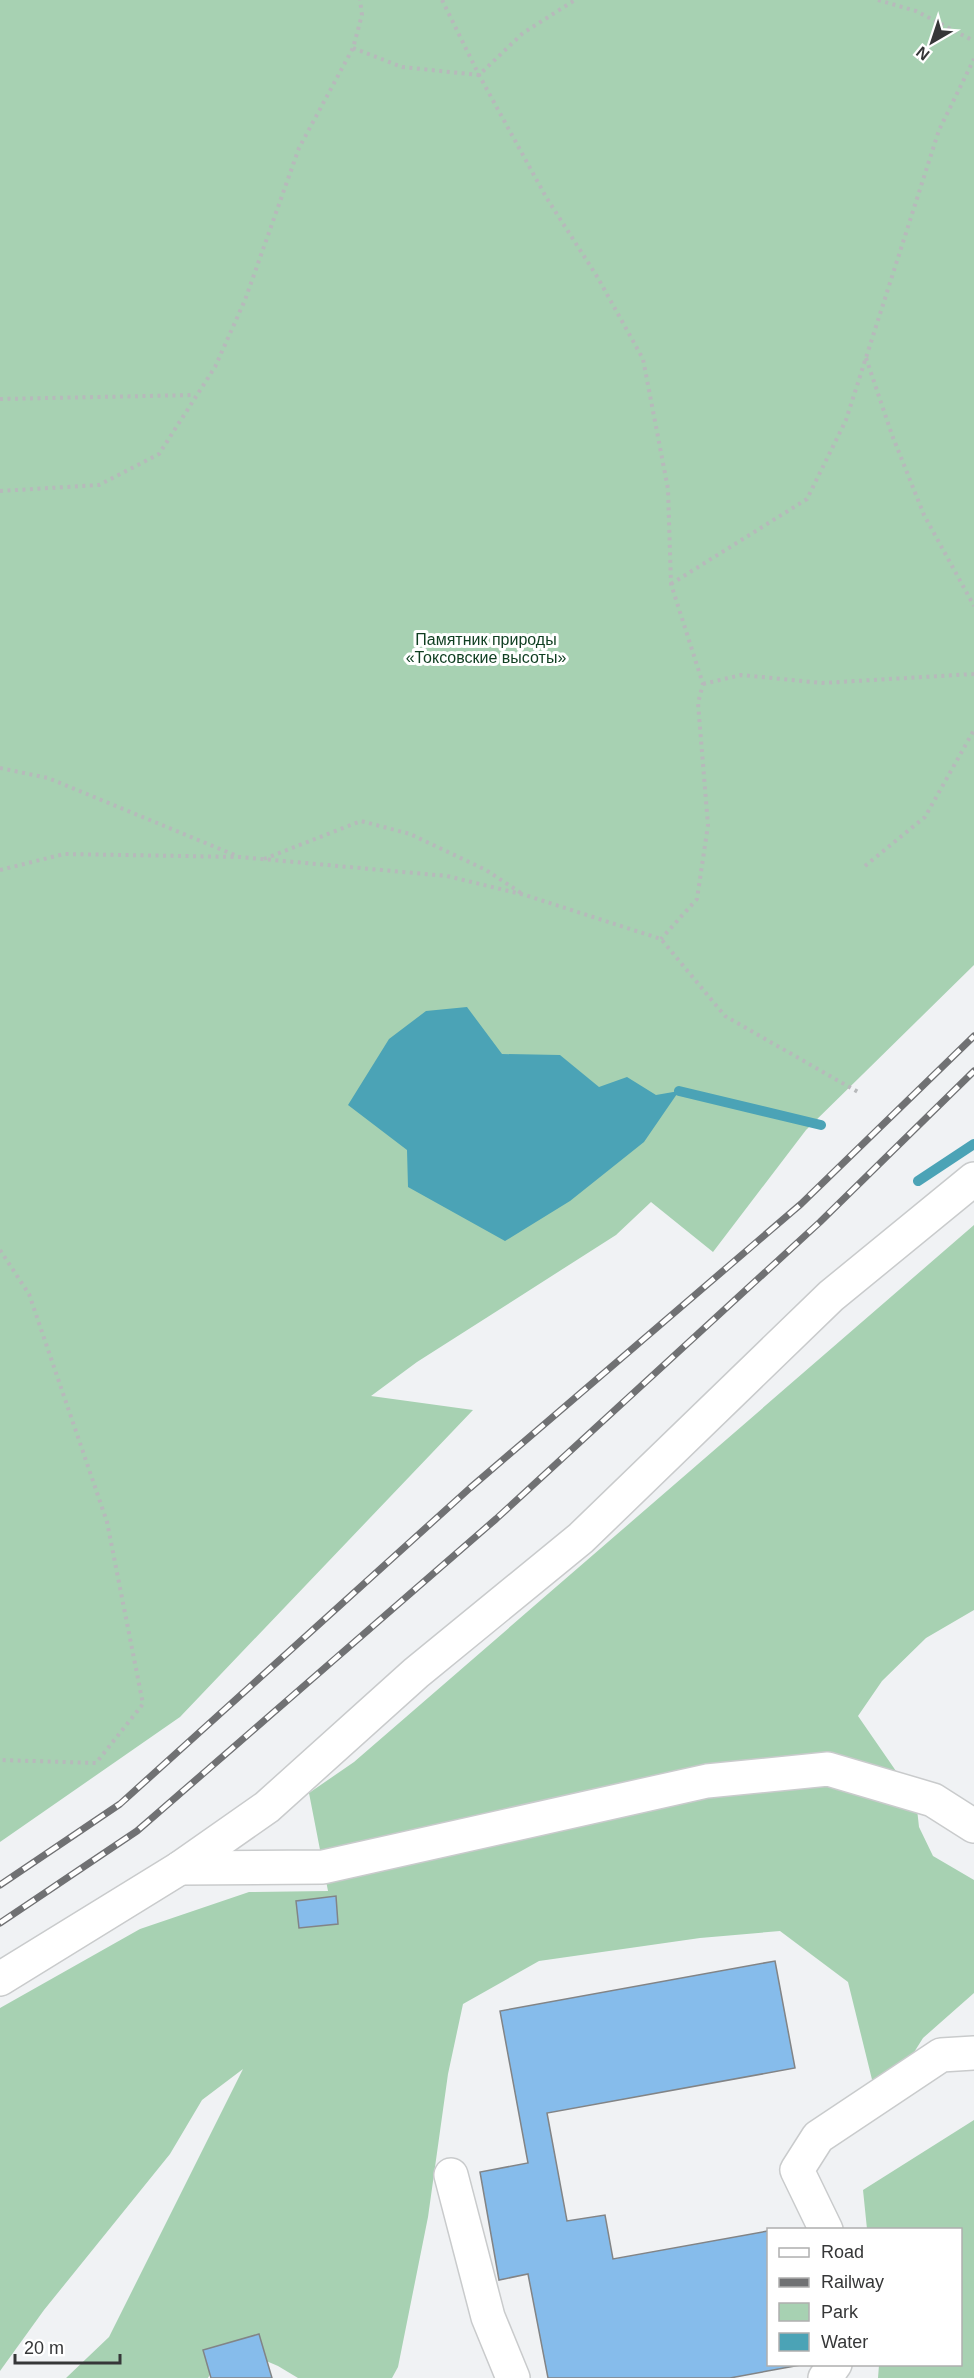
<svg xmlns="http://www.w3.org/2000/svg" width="974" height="2378" font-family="Helvetica,sans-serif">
  <rect width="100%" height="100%" fill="#f0f2f4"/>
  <g fill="#a7d1b2">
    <path d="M0 0H974V965L806 1130 713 1252 651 1202 616 1235 417 1362 371 1396 473 1410 180 1717 0 1842Z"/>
    <path d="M974 1225V1610L926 1638 882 1681 858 1716 916 1800 919 1827 933 1856 974 1880V1993L923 2038 879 2108 848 1982 780 1931 700 1938 539 1961 463 2004 448 2074 428 2217 398 2367 392 2378H298L278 2366 226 2344 208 2378H66L109 2337 243 2069 202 2100 170 2154 44 2310 0 2371V2008L140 1929 249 1892 328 1891 309 1793 354 1762Z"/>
    <path d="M974 2120V2378H878L879 2365 960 2364V2230L867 2229 863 2190Z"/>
  </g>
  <path fill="#4ba3b6" d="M467 1007 502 1054 560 1055 599 1087 627 1077 656 1095 679 1091 644 1142 570 1201 505 1241 408 1187 407 1150 348 1105 389 1039 426 1011Z"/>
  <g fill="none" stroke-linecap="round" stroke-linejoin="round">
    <g stroke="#4ba3b6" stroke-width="10">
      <path d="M679 1091 821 1125"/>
      <path d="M918 1181 974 1144"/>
    </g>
  </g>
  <g fill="#86bceb" stroke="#828486" stroke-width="1.5">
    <path d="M336 1896 338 1924 299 1928 296 1901Z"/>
    <path d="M775 1961 795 2068 547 2113 567 2221 605 2215 613 2259 768 2231V2364H806L730 2378H548L528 2274 499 2280 480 2172 528 2163 500 2011Z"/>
    <path d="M259 2334 272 2378H211L203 2350Z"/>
  </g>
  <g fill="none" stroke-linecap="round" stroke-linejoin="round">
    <g stroke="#c9cbcc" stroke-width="36">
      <g id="minor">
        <path d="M180 1868 323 1867 707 1781 828 1769 933 1800 974 1826"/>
        <path d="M0 1979 180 1868 267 1807 416 1673 581 1538 831 1296 974 1179"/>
        <path d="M451 2175 488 2317 513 2378"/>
        <path d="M826 2230 797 2170 818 2137 941 2055 974 2053"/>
        <path d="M825 2378 835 2364"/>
      </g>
    </g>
    <g stroke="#b7b9bb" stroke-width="4" stroke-dasharray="3 4.5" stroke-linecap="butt">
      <path d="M442 0 479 75 546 197 598 278 643 359 668 489 671 584 703 684 698 703 708 825 697 899 661 939"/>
      <path d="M878 0 916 11 974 41"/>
      <path d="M353 48 402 67 479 75 523 33 575 0"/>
      <path d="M866 358 892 435 924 515 974 606"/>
      <path d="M0 399 195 395"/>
      <path d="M0 491 99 485 159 454 215 367 245 300 299 148 353 48 362 15 360 0"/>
      <path d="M671 584 807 499 846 420 939 130 974 59"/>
      <path d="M703 684 741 675 822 683 974 674"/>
      <path d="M0 768 48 778 237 856"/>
      <path d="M264 859 361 821 410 834 486 870 521 893"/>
      <path d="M865 866 925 817 974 730"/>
      <path d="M0 870 64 854 240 857 447 876 525 895 661 939 725 1016 858 1092"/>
      <path d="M0 1250 29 1294 107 1522 143 1704 96 1763 0 1760"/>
    </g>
    <use href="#minor" stroke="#fff" stroke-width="33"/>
    <g stroke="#707173" stroke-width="7">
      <g id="rail">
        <path d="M0 1885 120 1804 470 1488 801 1204 974 1036"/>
        <path d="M0 1923 137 1831 496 1519 820 1222 974 1071"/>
      </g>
    </g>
    <use href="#rail" stroke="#fff" stroke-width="4.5" stroke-dasharray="14" stroke-linecap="butt"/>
  </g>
  <g text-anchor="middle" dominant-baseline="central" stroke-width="6" stroke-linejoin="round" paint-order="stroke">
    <g font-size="16" fill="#0f3e21" stroke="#fff">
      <text x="486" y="639">Памятник природы<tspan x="486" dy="18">«Токсовские высоты»</tspan></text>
    </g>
  </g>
  <rect x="767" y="2228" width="195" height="138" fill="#ffffff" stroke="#afafaf" stroke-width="1.5"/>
  <rect x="779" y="2248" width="30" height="9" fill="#ffffff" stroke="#afafaf" stroke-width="1.5"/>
  <text x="821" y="2258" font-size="18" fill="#363738">Road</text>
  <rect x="779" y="2278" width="30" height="9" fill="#707173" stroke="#afafaf" stroke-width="1.5"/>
  <text x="821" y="2288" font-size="18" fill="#363738">Railway</text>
  <rect x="779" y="2303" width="30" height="18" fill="#a7d1b2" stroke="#afafaf" stroke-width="1.5"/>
  <text x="821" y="2318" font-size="18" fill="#363738">Park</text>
  <rect x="779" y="2333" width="30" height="18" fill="#4ba3b6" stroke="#afafaf" stroke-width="1.5"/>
  <text x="821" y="2348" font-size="18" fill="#363738">Water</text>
  <g transform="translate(932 42) rotate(219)" stroke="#ffffff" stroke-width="4.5" paint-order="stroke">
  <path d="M0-4.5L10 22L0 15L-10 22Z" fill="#363738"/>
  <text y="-9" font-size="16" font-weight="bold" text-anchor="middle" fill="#363738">N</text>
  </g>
  <path d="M15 2354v9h105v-9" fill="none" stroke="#363738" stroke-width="3"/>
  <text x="24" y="2354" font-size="18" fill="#363738" stroke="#ffffff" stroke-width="4.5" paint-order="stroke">20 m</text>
</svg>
